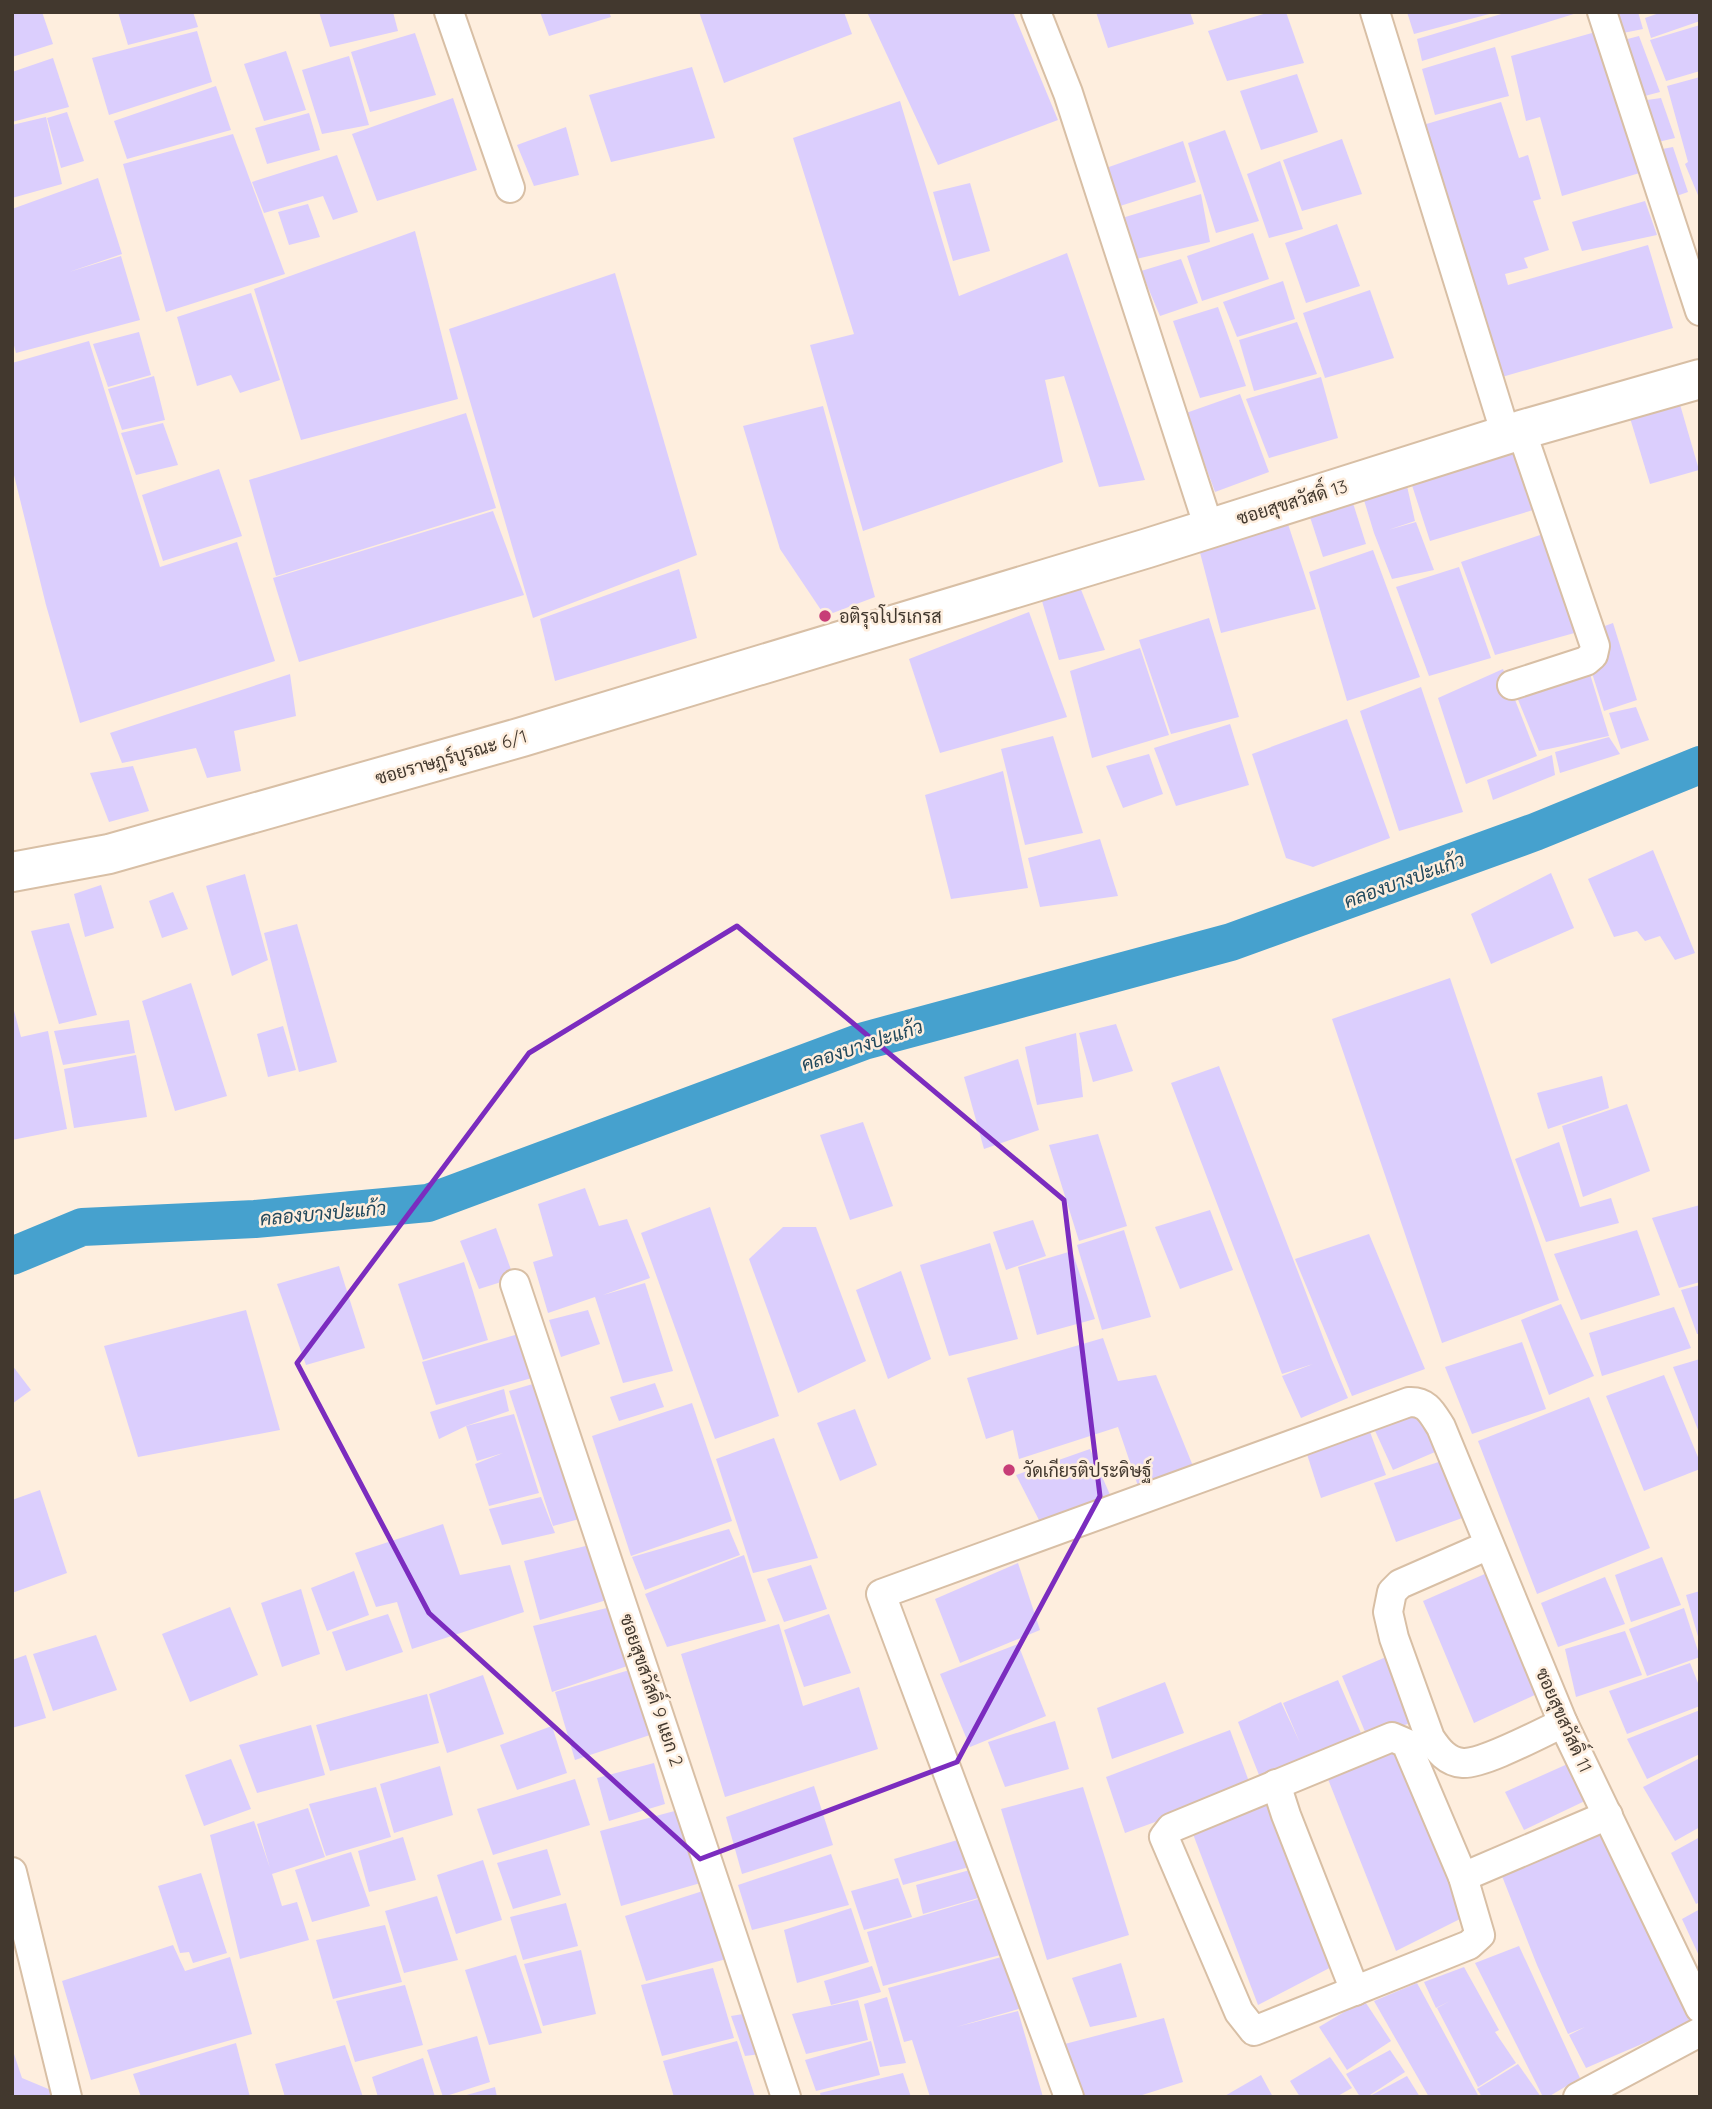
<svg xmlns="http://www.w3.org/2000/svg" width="1712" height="2109" font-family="Quicksand,Sarabun,sans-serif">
  <rect width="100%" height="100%" fill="#feeede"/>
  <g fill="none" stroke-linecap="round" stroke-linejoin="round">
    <path stroke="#46a1ce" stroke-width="38" d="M12 1256 82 1227 255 1219 428 1203 864 1041 1231 942 1535 832 1700 765"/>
  </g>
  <g fill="#dbcefd">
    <path d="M12 12H42L53 44 12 57Z"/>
    <path d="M118 12H193L198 27 128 45Z"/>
    <path d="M319 12H393L398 31 330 47Z"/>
    <path d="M540 12H609L611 17 549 36Z"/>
    <path d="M699 12H844L852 34 724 83Z"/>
    <path d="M867 12H1013L1058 120 938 165Z"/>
    <path d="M1096 12H1190L1194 24 1108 48Z"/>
    <path d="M1270 12H1286L1304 63 1227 81 1208 31Z"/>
    <path d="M1407 12H1493V13L1414 34Z"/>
    <path d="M1508 12 1577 13 1422 61 1417 39Z"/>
    <path d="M1615 12H1638L1643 29 1623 33Z"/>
    <path d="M1662 12H1700V21L1651 38 1645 18Z"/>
    <path d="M1700 25V71L1666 81 1650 40Z"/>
    <path d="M197 31 212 82 109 115 92 58Z"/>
    <path d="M1599 31 1643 172 1562 196 1540 117 1526 121 1511 56Z"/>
    <path d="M415 33 436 95 370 112 351 52Z"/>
    <path d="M1639 36 1660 92 1637 98 1620 41Z"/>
    <path d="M1495 47 1509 96 1435 115 1422 69Z"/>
    <path d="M286 51 306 110 264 121 244 64Z"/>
    <path d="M349 56 369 125 322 134 302 70Z"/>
    <path d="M53 58 69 107 12 122V72Z"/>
    <path d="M692 67 715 138 611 162 589 95Z"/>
    <path d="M1297 74 1318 132 1261 150 1240 91Z"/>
    <path d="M1700 77V200L1685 164 1688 162 1667 86Z"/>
    <path d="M216 86 231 130 127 159 114 121Z"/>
    <path d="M453 98 477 170 377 201 352 134Z"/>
    <path d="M1661 98 1675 138 1654 143 1640 101Z"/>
    <path d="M900 101 959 296 1067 253 1145 480 1099 487 1064 376 1045 380 1063 462 863 531 810 345 854 334 793 138Z"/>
    <path d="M1501 102 1519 158 1528 155 1541 199 1533 201 1549 250 1524 258 1528 268 1505 274 1508 285 1648 245 1673 328 1502 377 1423 125Z"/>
    <path d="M67 112 84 161 61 168 47 118Z"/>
    <path d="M309 113 320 150 267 164 255 128Z"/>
    <path d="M46 117 62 184 12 198V125Z"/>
    <path d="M566 127 579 175 534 186 517 145Z"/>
    <path d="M1225 130 1259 221 1216 233 1188 143Z"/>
    <path d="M233 134 285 274 166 312 123 164Z"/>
    <path d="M1342 139 1362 194 1302 211 1283 160Z"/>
    <path d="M1183 141 1196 182 1120 206 1106 168Z"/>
    <path d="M1673 147 1688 192 1671 198 1657 150Z"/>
    <path d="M337 155 358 212 333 220 323 196 264 213 252 182Z"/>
    <path d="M1280 161 1303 229 1269 238 1247 174Z"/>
    <path d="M98 178 122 254 69 272 121 256 140 320 16 353 12 338V209Z"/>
    <path d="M970 183 990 251 953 261 933 192Z"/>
    <path d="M1201 194 1210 242 1136 259 1122 218Z"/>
    <path d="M1645 201 1657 235 1582 251 1572 222Z"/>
    <path d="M308 204 320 237 289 245 278 212Z"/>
    <path d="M1337 224 1360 286 1306 303 1285 243Z"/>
    <path d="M415 231 458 399 301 440 254 289Z"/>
    <path d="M1253 233 1269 279 1202 301 1187 256Z"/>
    <path d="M1181 259 1198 303 1160 316 1141 271Z"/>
    <path d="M615 273 697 555 533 618 449 329Z"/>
    <path d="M1283 281 1295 319 1237 337 1223 302Z"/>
    <path d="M1370 290 1394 358 1325 378 1303 313Z"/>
    <path d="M251 293 280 380 240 393 231 375 197 386 177 317Z"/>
    <path d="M1218 307 1246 386 1200 398 1173 321Z"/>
    <path d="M1297 322 1317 374 1254 391 1239 340Z"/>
    <path d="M139 332 151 375 108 387 93 344Z"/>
    <path d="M89 341 160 567 237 542 275 661 80 723 46 605 12 467V363Z"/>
    <path d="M154 376 165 420 122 430 108 389Z"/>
    <path d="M1321 377 1338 438 1269 458 1246 399Z"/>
    <path d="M1240 394 1269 472 1215 492 1186 413Z"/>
    <path d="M1679 401 1699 470 1650 484 1630 418Z"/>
    <path d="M823 406 875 597 825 616 780 549 743 426Z"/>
    <path d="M466 413 496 508 276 576 249 480Z"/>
    <path d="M163 423 178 465 136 475 121 433Z"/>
    <path d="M1518 441 1540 508 1430 541 1409 476Z"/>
    <path d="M219 469 242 536 163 561 142 495Z"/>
    <path d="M1404 473 1415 521 1388 530 1416 522 1434 570 1392 579 1374 533 1360 487Z"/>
    <path d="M1352 500 1366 544 1323 557 1309 514Z"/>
    <path d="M493 511 524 595 299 662 273 578Z"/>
    <path d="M1286 518 1316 609 1221 633 1198 545Z"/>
    <path d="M1543 534 1578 632 1495 655 1461 562Z"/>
    <path d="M1373 550 1420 677 1347 701 1309 572Z"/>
    <path d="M1459 567 1491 658 1429 676 1396 587Z"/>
    <path d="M679 569 697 638 555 681 540 619Z"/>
    <path d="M1080 587 1105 650 1059 660 1042 601Z"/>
    <path d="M1029 612 1067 717 940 753 909 659Z"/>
    <path d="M1209 618 1239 717 1171 734 1139 640Z"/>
    <path d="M1613 623 1637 700 1604 711 1580 635Z"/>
    <path d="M1140 648 1169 735 1092 758 1070 671Z"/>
    <path d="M1586 661 1609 736 1539 751 1512 685Z"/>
    <path d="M1503 669 1537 756 1466 784 1438 698Z"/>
    <path d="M290 674 296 716 234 731 241 771 207 778 196 748 122 763 110 733Z"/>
    <path d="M1421 687 1463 812 1399 831 1360 711Z"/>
    <path d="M1636 707 1649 740 1621 749 1609 713Z"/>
    <path d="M1347 719 1390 838 1313 867 1286 858 1252 754Z"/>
    <path d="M1230 724 1249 785 1176 806 1154 748Z"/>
    <path d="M1053 736 1083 833 1025 845 1001 749Z"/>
    <path d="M1609 737 1620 754 1560 773 1555 752Z"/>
    <path d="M1149 754 1163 794 1123 808 1106 766Z"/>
    <path d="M1552 755 1555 775 1493 800 1487 780Z"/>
    <path d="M133 766 149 811 109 822 90 773Z"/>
    <path d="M1003 771 1028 888 951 899 925 795Z"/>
    <path d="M1100 839 1118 896 1040 907 1028 858Z"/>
    <path d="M1653 850 1695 953 1675 960 1660 936 1645 941 1637 931 1614 937 1588 879Z"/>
    <path d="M1551 873 1574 928 1491 964 1471 914Z"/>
    <path d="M245 874 268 960 232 976 206 886Z"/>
    <path d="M101 885 114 928 85 937 74 894Z"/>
    <path d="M173 892 188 929 162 938 149 901Z"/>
    <path d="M69 923 97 1015 59 1024 31 931Z"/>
    <path d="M297 924 337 1062 299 1072 264 933Z"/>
    <path d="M1450 978 1559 1300 1442 1343 1332 1019Z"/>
    <path d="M191 983 227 1096 175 1111 142 1001Z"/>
    <path d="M12 1003 21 1037 48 1031 67 1129 12 1140Z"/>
    <path d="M129 1020 135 1053 63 1065 54 1031Z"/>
    <path d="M1116 1024 1133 1071 1093 1082 1079 1033Z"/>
    <path d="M283 1026 296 1070 268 1077 257 1034Z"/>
    <path d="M1076 1033 1083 1097 1037 1105 1025 1047Z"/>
    <path d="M136 1055 147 1117 74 1128 64 1069Z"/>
    <path d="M1018 1059 1039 1130 984 1149 964 1077Z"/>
    <path d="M1219 1066 1331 1358 1348 1398 1301 1418 1282 1376 1313 1364 1282 1374 1171 1083Z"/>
    <path d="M1602 1076 1609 1108 1548 1129 1537 1093Z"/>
    <path d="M1627 1104 1650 1171 1583 1197 1562 1126Z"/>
    <path d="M863 1122 893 1206 850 1220 820 1135Z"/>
    <path d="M1098 1134 1127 1226 1079 1241 1049 1145Z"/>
    <path d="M1559 1142 1580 1207 1611 1198 1619 1223 1546 1242 1515 1159Z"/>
    <path d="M585 1188 599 1226 627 1219 650 1278 603 1295 645 1283 673 1371 623 1383 595 1297 548 1313 533 1262 553 1256 538 1204Z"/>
    <path d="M1700 1205V1282L1679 1288 1652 1218Z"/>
    <path d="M710 1207 779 1416 715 1439 641 1233Z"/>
    <path d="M1210 1210 1233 1270 1180 1289 1155 1227Z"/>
    <path d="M1033 1220 1046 1256 1006 1270 993 1232Z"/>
    <path d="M783 1227H816L866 1361 798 1393 749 1259Z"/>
    <path d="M496 1228 514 1278 479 1289 460 1241Z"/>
    <path d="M1124 1230 1151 1317 1102 1330 1077 1245Z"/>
    <path d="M1637 1230 1660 1295 1581 1320 1554 1254Z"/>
    <path d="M1369 1234 1425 1369 1352 1396 1295 1259Z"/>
    <path d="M990 1243 1018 1339 949 1356 920 1265Z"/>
    <path d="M1072 1251 1095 1319 1037 1335 1018 1267Z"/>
    <path d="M464 1262 488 1340 423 1360 398 1284Z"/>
    <path d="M339 1266 365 1348 306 1365 277 1284Z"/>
    <path d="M901 1271 931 1359 888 1379 856 1290Z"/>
    <path d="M1700 1285V1334H1697L1681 1290Z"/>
    <path d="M1561 1304 1594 1376 1549 1395 1521 1320Z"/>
    <path d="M1674 1307 1691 1348 1602 1376 1589 1333Z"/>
    <path d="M246 1310 280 1430 138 1457 104 1346Z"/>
    <path d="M588 1310 600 1344 561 1357 549 1320Z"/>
    <path d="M522 1333 539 1376 436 1405 422 1362Z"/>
    <path d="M1103 1338 1118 1381 1156 1375 1195 1471 1139 1489 1118 1427 1019 1459 1013 1430 986 1439 967 1378Z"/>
    <path d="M1522 1342 1546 1409 1472 1434 1445 1367Z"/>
    <path d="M1700 1359V1435L1673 1367Z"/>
    <path d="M12 1365 31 1390 12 1404Z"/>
    <path d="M1664 1375 1700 1462V1469L1644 1491 1606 1396Z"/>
    <path d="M543 1381 587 1517 553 1526 509 1391Z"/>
    <path d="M655 1383 664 1407 619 1421 610 1397Z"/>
    <path d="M504 1389 509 1411 466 1426 514 1414 539 1493 489 1506 475 1464 503 1453 477 1461 466 1426 439 1439 430 1412Z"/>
    <path d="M1589 1397 1650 1548 1537 1594 1478 1441Z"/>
    <path d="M1420 1401 1442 1449 1393 1470 1371 1422Z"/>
    <path d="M692 1403 732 1521 631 1556 592 1436Z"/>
    <path d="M855 1409 877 1465 840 1481 817 1423Z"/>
    <path d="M1367 1424 1386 1475 1321 1498 1305 1448Z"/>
    <path d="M774 1438 818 1558 753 1573 716 1459Z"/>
    <path d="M1090 1449 1111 1497 1040 1522 1016 1475Z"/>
    <path d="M1454 1457 1476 1513 1396 1542 1374 1483Z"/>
    <path d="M40 1490 67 1573 12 1593V1500Z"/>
    <path d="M541 1497 555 1533 502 1545 489 1509Z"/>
    <path d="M443 1524 460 1575 510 1565 524 1612 412 1649 397 1602 376 1607 355 1553Z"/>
    <path d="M729 1529 740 1555 645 1590 632 1557Z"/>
    <path d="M602 1542 620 1596 540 1620 524 1561Z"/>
    <path d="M744 1555 766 1621 667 1647 645 1594Z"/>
    <path d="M1662 1557 1681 1605 1631 1622 1615 1575Z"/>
    <path d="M1018 1563 1040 1630 960 1663 935 1599Z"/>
    <path d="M811 1565 827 1609 784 1622 767 1579Z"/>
    <path d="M354 1571 369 1615 327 1631 311 1588Z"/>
    <path d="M1487 1573 1539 1693 1474 1723 1423 1601Z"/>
    <path d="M1605 1577 1625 1624 1558 1647 1541 1603Z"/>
    <path d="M301 1589 320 1654 282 1667 261 1603Z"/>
    <path d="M1700 1591V1640H1699L1686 1595Z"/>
    <path d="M615 1606 633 1664 552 1692 533 1626Z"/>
    <path d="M230 1607 258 1675 190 1702 162 1634Z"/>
    <path d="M1684 1608 1700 1657 1647 1676 1629 1629Z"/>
    <path d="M388 1614 403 1652 346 1671 332 1632Z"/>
    <path d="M829 1614 851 1673 804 1687 784 1630Z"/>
    <path d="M779 1624 803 1706 859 1687 878 1749 725 1797 681 1654Z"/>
    <path d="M1625 1631 1642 1675 1576 1697 1565 1649Z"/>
    <path d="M96 1635 117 1690 53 1711 33 1654Z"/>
    <path d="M1018 1644 1046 1716 970 1747 940 1674Z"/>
    <path d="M26 1655 46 1718 12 1728V1660Z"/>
    <path d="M1386 1657 1410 1723 1368 1739 1342 1676Z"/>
    <path d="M1690 1663 1700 1688V1706L1627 1734 1609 1691Z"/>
    <path d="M643 1666 665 1730 575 1760 555 1692Z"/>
    <path d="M483 1675 504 1734 447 1753 429 1694Z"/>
    <path d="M1338 1680 1364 1740 1261 1780 1238 1722 1281 1702 1300 1743 1283 1703Z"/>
    <path d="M1165 1682 1184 1733 1112 1759 1097 1708Z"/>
    <path d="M427 1694 439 1743 330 1771 316 1725Z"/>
    <path d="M1700 1710V1754L1647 1779 1627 1739Z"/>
    <path d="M1055 1721 1069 1769 1005 1787 988 1742Z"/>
    <path d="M311 1725 325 1775 257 1793 239 1745Z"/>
    <path d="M552 1726 567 1773 517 1790 500 1745Z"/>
    <path d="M1230 1730 1251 1787 1125 1833 1106 1777Z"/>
    <path d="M1405 1730 1478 1910 1396 1951 1324 1769Z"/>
    <path d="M1700 1758V1827L1675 1841 1643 1787Z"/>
    <path d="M231 1759 251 1809 204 1826 185 1775Z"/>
    <path d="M1572 1762 1589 1799 1524 1830 1505 1792Z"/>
    <path d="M654 1763 665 1804 609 1821 597 1778Z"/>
    <path d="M440 1766 453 1815 394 1833 380 1784Z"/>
    <path d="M575 1779 590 1825 493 1855 477 1809Z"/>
    <path d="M1276 1784 1343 1961 1258 2005 1185 1813Z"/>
    <path d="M814 1786 833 1845 742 1874 726 1817Z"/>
    <path d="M376 1787 391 1837 326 1856 309 1804Z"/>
    <path d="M1083 1787 1129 1935 1047 1960 1001 1809Z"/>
    <path d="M308 1808 325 1857 272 1874 282 1906 297 1902 309 1940 240 1959 210 1835 254 1821 270 1868 257 1824Z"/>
    <path d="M682 1809 704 1882 621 1906 600 1831Z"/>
    <path d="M1613 1825 1700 2019 1586 2068 1569 2035 1585 2027 1568 2034 1537 1965 1500 1871Z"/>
    <path d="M403 1837 416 1880 369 1892 358 1851Z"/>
    <path d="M1700 1837V1902L1696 1904 1671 1853Z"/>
    <path d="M964 1838 973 1866 903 1885 894 1859Z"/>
    <path d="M547 1849 561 1895 513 1909 497 1863Z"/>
    <path d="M351 1852 370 1906 312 1922 295 1870Z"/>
    <path d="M831 1854 849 1905 752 1930 738 1885Z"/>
    <path d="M483 1860 502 1920 456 1934 437 1875Z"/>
    <path d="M977 1868 985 1896 923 1914 916 1885Z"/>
    <path d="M201 1873 227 1953 193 1963 189 1952 180 1953 158 1886Z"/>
    <path d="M898 1878 912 1917 864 1930 851 1891Z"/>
    <path d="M709 1889 730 1958 646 1981 625 1916Z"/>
    <path d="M437 1896 458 1960 404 1973 385 1911Z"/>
    <path d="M985 1897 1008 1953 883 1986 867 1932Z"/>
    <path d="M566 1903 578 1946 523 1960 510 1917Z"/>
    <path d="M851 1908 869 1962 797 1983 784 1930Z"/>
    <path d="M1700 1909V1958L1682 1919Z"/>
    <path d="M385 1925 402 1982 333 1999 316 1940Z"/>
    <path d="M173 1945 185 1971 230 1957 252 2034 91 2080 62 1981Z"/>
    <path d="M1519 1946 1580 2078 1548 2097H1543L1475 1963Z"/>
    <path d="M581 1950 596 2014 543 2026 524 1964Z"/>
    <path d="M516 1955 542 2033 489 2045 465 1970Z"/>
    <path d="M1005 1956 1022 2008 956 2027 1018 2011 1043 2097H930L912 2040 904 2042 888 1988Z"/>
    <path d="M1121 1963 1137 2017 1090 2027 1072 1978Z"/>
    <path d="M872 1966 881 1992 831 2005 824 1981Z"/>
    <path d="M1464 1967 1499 2030 1495 2032 1516 2063 1478 2087 1437 2008 1450 2001 1436 2008 1424 1982Z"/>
    <path d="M713 1968 734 2038 662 2056 641 1985Z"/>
    <path d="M1417 1983 1479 2097H1429L1374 2001Z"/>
    <path d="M405 1985 423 2045 355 2062 336 2001Z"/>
    <path d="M887 1997 906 2063 880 2067 864 2004Z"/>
    <path d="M858 2000 868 2040 806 2054 792 2014Z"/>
    <path d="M1364 2000 1391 2041 1347 2070 1319 2027Z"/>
    <path d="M755 2012 767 2053 745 2056 731 2016Z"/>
    <path d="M1164 2018 1183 2082 1136 2097H1078L1061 2045Z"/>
    <path d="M477 2036 490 2082 443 2097 427 2050Z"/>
    <path d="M737 2041 755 2097H674L663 2061Z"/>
    <path d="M871 2041 880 2075 816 2091 805 2060Z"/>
    <path d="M236 2043 250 2097H141L133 2074Z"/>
    <path d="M345 2045 363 2097H285L275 2064Z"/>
    <path d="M12 2048 22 2078 58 2093 59 2097H12Z"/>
    <path d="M1390 2050 1405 2072 1367 2097H1360L1346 2074Z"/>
    <path d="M1330 2057 1352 2088 1336 2097H1300L1290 2081Z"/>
    <path d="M423 2058 435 2097H378L372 2077Z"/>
    <path d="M1518 2064 1541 2097H1482L1477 2089Z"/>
    <path d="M903 2073 911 2097H821L820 2093Z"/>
    <path d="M1261 2075 1273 2097H1223Z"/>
    <path d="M1407 2076 1420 2097H1368Z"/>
    <path d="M495 2087 497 2097H464L463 2096Z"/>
  </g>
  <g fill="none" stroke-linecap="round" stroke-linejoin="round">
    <g stroke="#d8bfa5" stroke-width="32">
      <g id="street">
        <path d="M449 12 510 188"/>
        <path d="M1036 12 1068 93 1209 528"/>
        <path d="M1375 12 1506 435"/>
        <path d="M1602 12 1700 311"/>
        <path d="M1512 685 1586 661 1593 655 1595 646 1521 430"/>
        <path d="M515 1284 786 2097"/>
        <path d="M1489 1545 1400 1584 1392 1592 1388 1612 1394 1638 1430 1738C1438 1750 1447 1762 1463 1763 1484 1764 1541 1733 1563 1723"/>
        <path d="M1392 1737 1406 1743 1463 1877 1480 1935 1469 1945 1254 2031 1239 2012 1164 1837 1171 1828Z"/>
        <path d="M1276 1784 1286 1815 1355 1991"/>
        <path d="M12 1872 67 2097"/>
        <path d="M1463 1877 1608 1815"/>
        <path d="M1069 2097 881 1594 1409 1402C1427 1401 1432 1413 1441 1427L1563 1723 1700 2008"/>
        <path d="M1578 2097 1700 2032"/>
      </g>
    </g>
    <g stroke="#d8bfa5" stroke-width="42">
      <path id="secondary" d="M12 872 109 854 522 737 1148 548 1521 430 1700 379"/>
    </g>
    <use href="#street" stroke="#fff" stroke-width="28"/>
    <use href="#secondary" stroke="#fff" stroke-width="38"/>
  </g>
  <path fill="none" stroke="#7b2cbf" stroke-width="5" stroke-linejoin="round" d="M737 926 1064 1200 1100 1496 957 1762 700 1859 429 1613 297 1363 529 1053Z"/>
  <g fill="#c73d77" stroke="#feeede" stroke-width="2.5">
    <circle cx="825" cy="616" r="7"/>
    <circle cx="1009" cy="1470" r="7"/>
  </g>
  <g text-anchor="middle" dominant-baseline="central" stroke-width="5" stroke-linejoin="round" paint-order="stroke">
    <g font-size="18" fill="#42382e" stroke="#feeede">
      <text transform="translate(1292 502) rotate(-17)">ซอยสุขสวัสดิ์ 13</text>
      <text transform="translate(451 757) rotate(-16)">ซอยราษฎร์บูรณะ 6/1</text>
      <text transform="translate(652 1690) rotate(71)">ซอยสุขสวัสดิ์ 9 แยก 2</text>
      <text transform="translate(1564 1720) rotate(66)">ซอยสุขสวัสดิ์ 11</text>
    </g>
    <g font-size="18" fill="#42382e" stroke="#feeede" text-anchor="start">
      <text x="839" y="616">อติรุจโปรเกรส</text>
      <text x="1023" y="1470">วัดเกียรติประดิษฐ์</text>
    </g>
    <g font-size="19" font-style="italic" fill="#21485c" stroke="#feeede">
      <text transform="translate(1404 880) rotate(-20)">คลองบางปะแก้ว</text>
      <text transform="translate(862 1045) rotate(-18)">คลองบางปะแก้ว</text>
      <text transform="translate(323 1213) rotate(-5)">คลองบางปะแก้ว</text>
    </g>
  </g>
  <rect width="1712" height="2109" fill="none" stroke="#42382e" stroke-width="28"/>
</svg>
